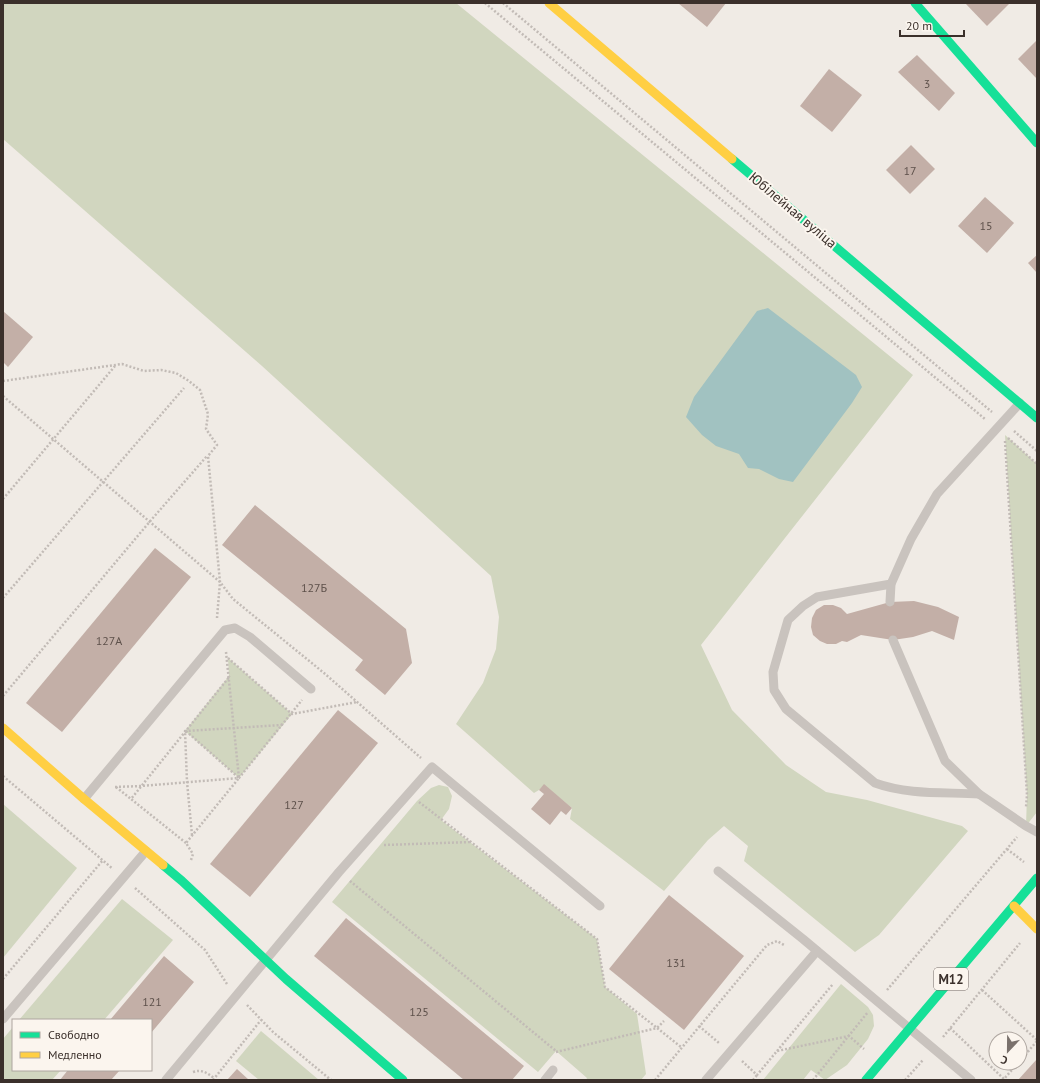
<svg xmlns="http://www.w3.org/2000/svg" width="1040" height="1083" font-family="'PT Sans',sans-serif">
  <rect width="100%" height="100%" fill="#f0ebe5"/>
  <g fill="#d1d6bf">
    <path d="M3 3H456L913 375 701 645 732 710 786 765 826 792 867 800 962 826 968 831 879 935 855 952 744 861 748 846 724 826 708 840 664 891 570 819 572 808 544 785 539 790 534 793 456 724 483 683 496 649 499 617 491 576 262 366 3 139Z"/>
    <path d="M1005 435 1037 464V812L1026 826 1027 795Z"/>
    <path d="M228 658 292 714 239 778 185 731 229 676Z"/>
    <path d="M439 785 448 787 452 796 449 809 441 820 597 939 605 987 637 1014 646 1074 641 1080H586L587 1078 556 1051 538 1072 332 902 417 801 431 788Z"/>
    <path d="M3 804 77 868 3 958Z"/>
    <path d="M122 899 173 940 104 1020H19Z"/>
    <path d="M841 984 868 1007 873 1015 874 1026 868 1039 847 1065 825 1080 811 1070 803 1080H763Z"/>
    <path d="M13 1027V1070H61L52 1080H3V1039Z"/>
    <path d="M261 1031 319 1080H259L236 1061Z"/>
  </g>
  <path fill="#a1c2c1" d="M768 308 856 375 862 387 852 403 793 482 779 479 759 469 748 468 739 454 716 446 702 435 686 417 694 397 757 311Z"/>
  <g fill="#c3afa7">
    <path d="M678 3H726L707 27Z"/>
    <path d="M965 3H1010L987 26Z"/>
    <path d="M1037 40V79L1018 59Z"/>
    <path d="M917 55 955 93 939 111 898 72Z"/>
    <path d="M829 69 862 95 832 132 800 106Z"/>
    <path d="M911 145 935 169 910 194 886 170Z"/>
    <path d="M985 197 1014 223 987 253 958 226Z"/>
    <path d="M1037 255V273L1028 263Z"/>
    <path d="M3 311 33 337 8 367 3 362Z"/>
    <path d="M255 505 406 629 412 663 385 695 355 670 363 660 222 545Z"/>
    <path d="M155 548 191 577 62 732 26 703Z"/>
    <path d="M914 601 938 607 959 617 954 640 932 631 913 637 893 640 861 635 847 642 842 641 836 644H827L820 641 813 635 811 627 812 618 816 610 824 605H833L841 608 847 614 890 602Z"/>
    <path d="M338 710 378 743 250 897 210 864Z"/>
    <path d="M544 784 572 808 566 815 561 811 550 825 531 809 544 794 539 790Z"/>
    <path d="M669 895 744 956 684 1030 609 969Z"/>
    <path d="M346 918 524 1066 512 1080H464L314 956Z"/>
    <path d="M164 956 194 982 151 1033V1020H110Z"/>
    <path d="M1037 1059V1080H1018Z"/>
    <path d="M237 1069 249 1080H227Z"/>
    <path d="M68 1070H120L111 1080H60Z"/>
  </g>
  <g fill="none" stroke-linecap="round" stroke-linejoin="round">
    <g stroke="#c2bbb6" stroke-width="2.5" stroke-dasharray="2 2" stroke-linecap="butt">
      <path d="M485 3 985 419"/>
      <path d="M503 3 992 412"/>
      <path d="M3 381 122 364 144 371 161 370 176 373 189 381 200 390 208 414 206 429 217 445 208 456 220 582 217 618"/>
      <path d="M3 396 220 582 233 599 324 673 421 758"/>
      <path d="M1014 431 1037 451"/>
      <path d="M1008 438 1037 464"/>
      <path d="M1005 441 1027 795 1026 807"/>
      <path d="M3 499 115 366"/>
      <path d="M3 598 184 388"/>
      <path d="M228 658 292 714 357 702"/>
      <path d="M3 696 152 519 207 456"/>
      <path d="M186 731 239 778"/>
      <path d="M3 776 113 869"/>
      <path d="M115 787 141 786 239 778 302 700"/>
      <path d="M116 787 131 799"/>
      <path d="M419 802 597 939 605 987 657 1028 664 1021"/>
      <path d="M192 835 187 782 185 731 282 725"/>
      <path d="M186 843 131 799 230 676"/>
      <path d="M384 845 471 842"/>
      <path d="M1007 849 1024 862"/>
      <path d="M191 860 193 854 186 843 239 778 226 652"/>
      <path d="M350 881 556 1051"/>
      <path d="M135 888 205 950 227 984"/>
      <path d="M3 979 103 860"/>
      <path d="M887 990 1017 837"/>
      <path d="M982 990 1037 1040"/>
      <path d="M247 1005 273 1032 331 1080"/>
      <path d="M699 1026 719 1043"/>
      <path d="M950 1028 1004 1079 1018 1063"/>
      <path d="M943 1037 1020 943"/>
      <path d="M777 1051 833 984"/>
      <path d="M556 1052 657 1028 681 1047"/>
      <path d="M742 1061 757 1075 777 1051 849 1036 864 1049"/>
      <path d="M1020 1061 1037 1041"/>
      <path d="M193 1072C202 1069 207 1073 214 1078"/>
      <path d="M213 1080 261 1020"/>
      <path d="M655 1080 767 945 777 941 784 945"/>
      <path d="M753 1080 757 1075"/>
      <path d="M813 1080 868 1012"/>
      <path d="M905 1080 923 1060"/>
    </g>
    <g stroke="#c9c3be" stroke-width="9">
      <path d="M891 584 817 597 803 606 788 620 773 672 774 690 786 709 875 783C908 795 944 792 979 794"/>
      <path d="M890 602 891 584 911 539 937 494 1020 403"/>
      <path d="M893 640 945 761 979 794 1026 826 1037 832"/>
      <path d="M84 799 225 630 235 628 250 637 311 689"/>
      <path d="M718 871 803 939 971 1080"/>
      <path d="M3 1019 146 851"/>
      <path d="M166 1080 339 872 432 767 600 906"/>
      <path d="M545 1080 553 1070"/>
      <path d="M706 1080 817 951"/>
    </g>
    <g stroke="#16e098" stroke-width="9">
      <path d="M915 3 1037 143"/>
      <path d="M732 159 1037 418"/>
      <path d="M163 865 182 881 286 979 403 1080"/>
      <path d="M866 1080 1037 878"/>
    </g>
    <g stroke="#ffcf43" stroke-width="9">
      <path d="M549 3 732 159"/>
      <path d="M3 728 84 799 163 865"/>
      <path d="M1014 906 1037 929"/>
    </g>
  </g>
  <g text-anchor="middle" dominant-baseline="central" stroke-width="4" stroke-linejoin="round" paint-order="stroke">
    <g font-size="12" fill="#5d504a">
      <text x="927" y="83">3</text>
      <text x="910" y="170">17</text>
      <text x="986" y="225">15</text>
      <text x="314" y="587">127Б</text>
      <text x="109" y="640">127А</text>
      <text x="294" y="804">127</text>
      <text x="676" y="962">131</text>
      <text x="152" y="1001">121</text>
      <text x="419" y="1011">125</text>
    </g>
    <rect fill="#fbf5ee" stroke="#756b66" stroke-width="1" x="934" y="968" width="34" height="22" rx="3"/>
    <g font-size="13" font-weight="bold" fill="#3b302b">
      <text x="951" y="979">М12</text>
    </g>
    <g font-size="14" fill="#3b302b" stroke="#fbf5ee">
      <text transform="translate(793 210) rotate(40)">Юбілейная вуліца</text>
    </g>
  </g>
  <rect width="1040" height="1083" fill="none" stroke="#3b302b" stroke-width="8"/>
  <rect x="12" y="1019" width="140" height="52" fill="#fbf5ee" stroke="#aea6a0"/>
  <rect x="20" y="1032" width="20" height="6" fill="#16e098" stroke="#aea6a0"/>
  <text x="48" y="1039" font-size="12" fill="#3b302b">Свободно</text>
  <rect x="20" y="1052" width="20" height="6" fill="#ffcf43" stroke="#aea6a0"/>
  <text x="48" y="1059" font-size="12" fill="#3b302b">Медленно</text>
  <g transform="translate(1008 1051) rotate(202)"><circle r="19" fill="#fbf5ee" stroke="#aea6a0"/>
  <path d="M0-3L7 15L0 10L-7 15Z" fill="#7a716c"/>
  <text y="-6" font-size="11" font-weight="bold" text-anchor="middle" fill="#3b302b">С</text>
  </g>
  <path d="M900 30v6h64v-6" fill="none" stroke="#3b302b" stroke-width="2"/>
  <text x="906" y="30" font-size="12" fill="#3b302b" stroke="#fbf5ee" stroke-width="3" paint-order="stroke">20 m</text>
</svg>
